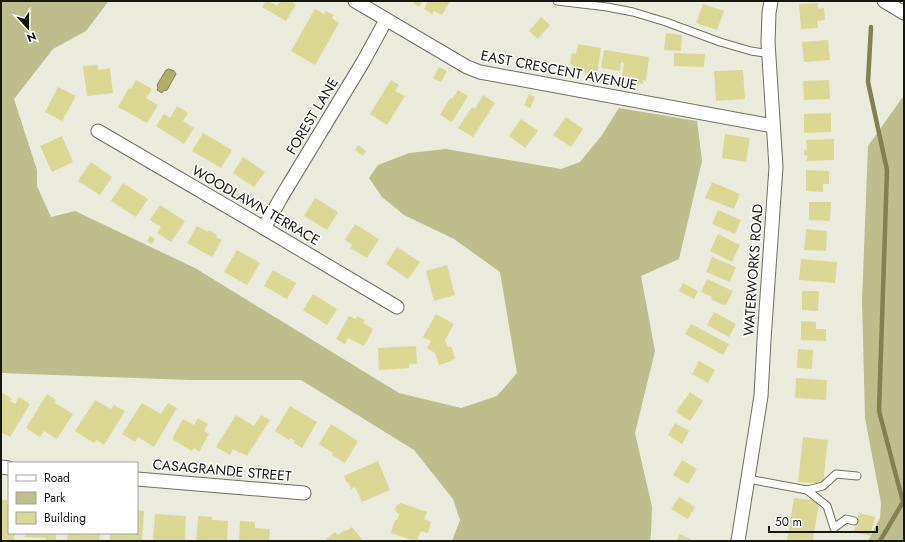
<svg xmlns="http://www.w3.org/2000/svg" width="905" height="542" font-family="Jost,sans-serif">
  <rect width="100%" height="100%" fill="#ebebdd"/>
  <g fill="#bebd8c">
    <path d="M1 1 108 2 86 31 53 49 14 99 37 170V186L51 217 75 211 195 268 399 393 461 408 497 396 517 373 500 272 454 239 404 215 382 197 369 178 378 165 409 153 446 149 561 169 580 162 602 135 619 108 697 121 702 161 679 259 641 276 655 351 635 433 652 507 651 534 650 541H452L460 520 453 499 414 450 301 380H190L1 373Z"/>
    <path d="M902 98 904 99V541H868L880 518 881 503 865 418 862 301 868 146Z"/>
  </g>
  <path fill="#b1ae6a" stroke="#838150" d="M169 69 174 71 176 74 167 90 163 91 162 93 157 90 158 88 157 85 166 70Z"/>
  <g fill="none" stroke-linecap="round" stroke-linejoin="round">
    <path stroke="#838150" stroke-width="4.5" d="M871 27 868 82 887 170 879 411 903 502 880 541"/>
  </g>
  <g fill="#dbd893">
    <path d="M266 1H269L277 6 281 1H294L293 3 296 5 286 21 262 7Z"/>
    <path d="M415 1H423L419 7 413 3Z"/>
    <path d="M428 1H450L442 15 434 11 432 14 424 9Z"/>
    <path d="M818 3V9L824 8 825 20 817 21 818 28 801 29 799 4Z"/>
    <path d="M703 4 724 11 717 30 696 23Z"/>
    <path d="M315 9 324 14 326 11 334 15 332 18 339 23 315 65 291 51Z"/>
    <path d="M541 17 550 25 538 39 529 31Z"/>
    <path d="M666 33 682 35 681 51 664 50Z"/>
    <path d="M828 40 830 60 804 62 802 42Z"/>
    <path d="M578 44 601 48 597 75 584 73V69L573 67V65L570 64 572 53 576 54Z"/>
    <path d="M604 50 649 57 646 81 643 80V84L628 82 629 77 622 76 624 63 621 62 620 71 601 68Z"/>
    <path d="M674 53 705 54 704 67 674 66Z"/>
    <path d="M98 65V70L110 68 113 93 87 96 83 66Z"/>
    <path d="M439 67 447 71 441 82 433 78Z"/>
    <path d="M743 70 745 99 716 101 714 71Z"/>
    <path d="M136 80 152 89 146 98 158 105 147 123 118 107 129 88 131 89Z"/>
    <path d="M391 80 399 85 395 91 405 96 387 125 370 114Z"/>
    <path d="M829 80 830 99 804 100 803 81Z"/>
    <path d="M58 87 76 96 62 121 45 112Z"/>
    <path d="M458 90 468 96 452 122 440 115 450 98 452 99Z"/>
    <path d="M529 94 535 97 530 108 524 105Z"/>
    <path d="M483 95 495 103 473 137 458 128 472 107 475 109Z"/>
    <path d="M177 106 188 113 183 121 194 128 184 144 156 126 164 114 170 118Z"/>
    <path d="M831 113V132L804 133V114Z"/>
    <path d="M566 117 583 129 571 147 553 135Z"/>
    <path d="M521 119 538 131 525 148 509 136Z"/>
    <path d="M203 133 232 150 221 168 192 151Z"/>
    <path d="M725 134 750 138 746 162 722 158Z"/>
    <path d="M62 136 73 162 52 172 40 146Z"/>
    <path d="M834 139V160L807 161V155L804 156V150H807L806 140Z"/>
    <path d="M358 145 366 151 363 156 355 150Z"/>
    <path d="M243 157 265 172 254 187 233 173Z"/>
    <path d="M91 162 112 177 100 195 78 181Z"/>
    <path d="M806 170 829 171V184H823V192L806 191Z"/>
    <path d="M712 182 740 194 734 209 705 198Z"/>
    <path d="M123 183 148 199 136 217 111 201Z"/>
    <path d="M315 198 338 212 327 230 304 216Z"/>
    <path d="M809 202H831L830 221 809 220Z"/>
    <path d="M160 205 185 221 171 242 157 233 161 227 150 220Z"/>
    <path d="M718 210 741 220 735 234 712 224Z"/>
    <path d="M355 224 379 239 367 258 350 248 352 245 345 240Z"/>
    <path d="M197 226 208 232 209 230 217 235 216 237 222 240 212 257 187 243Z"/>
    <path d="M806 229 827 231 826 251 804 250Z"/>
    <path d="M718 234 740 245 732 262 710 251Z"/>
    <path d="M150 236 155 239 152 244 147 241Z"/>
    <path d="M397 247 420 262 408 279 386 264Z"/>
    <path d="M237 250 260 263 247 285 224 272Z"/>
    <path d="M712 257 736 267 730 282 706 272Z"/>
    <path d="M801 259 837 262 835 283 799 280Z"/>
    <path d="M447 265 455 295 434 301 426 271Z"/>
    <path d="M273 270 296 283 287 299 264 286Z"/>
    <path d="M707 279 733 291 726 305 723 304V305L711 299 712 297 701 292Z"/>
    <path d="M683 283 698 291 694 299 679 291Z"/>
    <path d="M802 291H819L818 311 802 310Z"/>
    <path d="M313 294 337 309 327 325 303 310Z"/>
    <path d="M714 312 736 324 729 337 707 325Z"/>
    <path d="M436 314 454 324 445 340 448 347 451 346 455 358 452 360V361L439 365 435 353 427 348 431 341 423 337Z"/>
    <path d="M349 316 356 319 357 316 365 320 363 323 373 329 364 346 348 338 345 344 336 339Z"/>
    <path d="M801 321 816 322V329H826V341L801 340Z"/>
    <path d="M691 324 729 344 723 355 685 334Z"/>
    <path d="M416 346 417 364H409V368L379 370 378 348Z"/>
    <path d="M798 349 813 350 812 369 797 368Z"/>
    <path d="M699 361 715 370 708 383 692 374Z"/>
    <path d="M796 378 827 380 826 400 795 398Z"/>
    <path d="M1 392 12 399 10 401 15 404 19 397 30 404 10 437 1 432Z"/>
    <path d="M690 392 703 401 690 421 676 412Z"/>
    <path d="M47 394 56 400 55 403 73 414 57 439 44 431 40 437 26 428Z"/>
    <path d="M95 400 111 409 114 405 125 411 104 445 97 440 94 443 75 431Z"/>
    <path d="M142 403 161 414 168 403 177 408 154 447 138 437 135 442 122 434Z"/>
    <path d="M290 406 317 422 302 448 294 443 295 441 290 438 289 440 275 431Z"/>
    <path d="M236 415 254 426 261 415 270 420 247 456 241 452 240 453 233 449 230 455 216 447Z"/>
    <path d="M198 418 208 424 204 431 209 434 199 452 194 448 192 451 172 439 183 419 194 425Z"/>
    <path d="M675 423 689 431 682 444 668 435Z"/>
    <path d="M331 424 358 441 345 463 332 455 333 453 319 444Z"/>
    <path d="M803 437 828 440 823 484 798 482Z"/>
    <path d="M682 460 697 469 688 484 673 475Z"/>
    <path d="M378 461 390 490 362 502 355 487 351 489 348 482 347 483 344 476Z"/>
    <path d="M679 497 695 507 688 519 671 509Z"/>
    <path d="M794 498 819 501 813 541H787Z"/>
    <path d="M1 500H7V504H9V533H15L14 541H2V535H1Z"/>
    <path d="M401 503 427 512 424 519 431 522 428 533 421 531 417 541H414L391 533 395 520H397L399 514 397 513 395 509 397 505Z"/>
    <path d="M137 510 144 511 142 541H110V533H137Z"/>
    <path d="M859 513 875 517 870 536 854 532Z"/>
    <path d="M155 514 186 516 185 541H153Z"/>
    <path d="M198 516 212 517V520L228 521 227 541H196Z"/>
    <path d="M240 521 255 522V528L270 529 269 541H239Z"/>
    <path d="M352 527 363 541H324L335 532 338 535 345 530 346 531Z"/>
    <path d="M25 533H56V541H46V538L25 537Z"/>
    <path d="M68 533H100L99 541H67Z"/>
    <path d="M680 534 694 541H676Z"/>
  </g>
  <g fill="none" stroke-linecap="round" stroke-linejoin="round">
    <g stroke="#6f6f62" stroke-width="9">
      <g id="service">
        <path d="M557 1 607 7 633 12 666 22 720 42 751 51 770 54"/>
        <path d="M748 479 807 490 827 506 834 528 846 519 854 521"/>
        <path d="M807 490 823 486 836 474 857 476"/>
      </g>
    </g>
    <g stroke="#6f6f62" stroke-width="15">
      <g id="minor">
        <path d="M355 1 467 67 480 72 773 126"/>
        <path d="M884 1 904 13"/>
        <path d="M98 131 264 228 397 307"/>
        <path d="M264 228 282 196 363 62 386 20"/>
        <path d="M1 467 9 468"/>
        <path d="M137 479 304 493"/>
        <path d="M738 541 761 396 764 340 776 167 768 42 769 13 771 1"/>
      </g>
    </g>
    <use href="#service" stroke="#fff" stroke-width="7"/>
    <use href="#minor" stroke="#fff" stroke-width="13"/>
  </g>
  <g text-anchor="middle" dominant-baseline="central" stroke-width="3" stroke-linejoin="round" paint-order="stroke">
    <g font-size="14" fill="#171712" stroke="#fff">
      <text transform="translate(559 70) rotate(11)">EAST CRESCENT AVENUE</text>
      <text transform="translate(312 116) rotate(-59)">FOREST LANE</text>
      <text transform="translate(256 205) rotate(30)">WOODLAWN TERRACE</text>
      <text transform="translate(753 270) rotate(-86)">WATERWORKS ROAD</text>
      <text transform="translate(222 470) rotate(5)">CASAGRANDE STREET</text>
    </g>
  </g>
  <rect width="905" height="542" fill="none" stroke="#171712" stroke-width="4"/>
  <rect x="8" y="462" width="130" height="72" fill="#ffffff" stroke="#a2a2a0"/>
  <rect x="16" y="475" width="20" height="6" fill="#ffffff" stroke="#a2a2a0"/>
  <text x="44" y="482" font-size="12" fill="#171712">Road</text>
  <rect x="16" y="492" width="20" height="12" fill="#bebd8c" stroke="#a2a2a0"/>
  <text x="44" y="502" font-size="12" fill="#171712">Park</text>
  <rect x="16" y="512" width="20" height="12" fill="#dbd893" stroke="#a2a2a0"/>
  <text x="44" y="522" font-size="12" fill="#171712">Building</text>
  <g transform="translate(28 28) rotate(159)" stroke="#ffffff" stroke-width="3" paint-order="stroke">
  <path d="M0-3L7 15L0 10L-7 15Z" fill="#171712"/>
  <text y="-6" font-size="11" font-weight="bold" text-anchor="middle" fill="#171712">N</text>
  </g>
  <path d="M769 526v6h108v-6" fill="none" stroke="#171712" stroke-width="2"/>
  <text x="775" y="526" font-size="12" fill="#171712" stroke="#ffffff" stroke-width="3" paint-order="stroke">50 m</text>
</svg>
